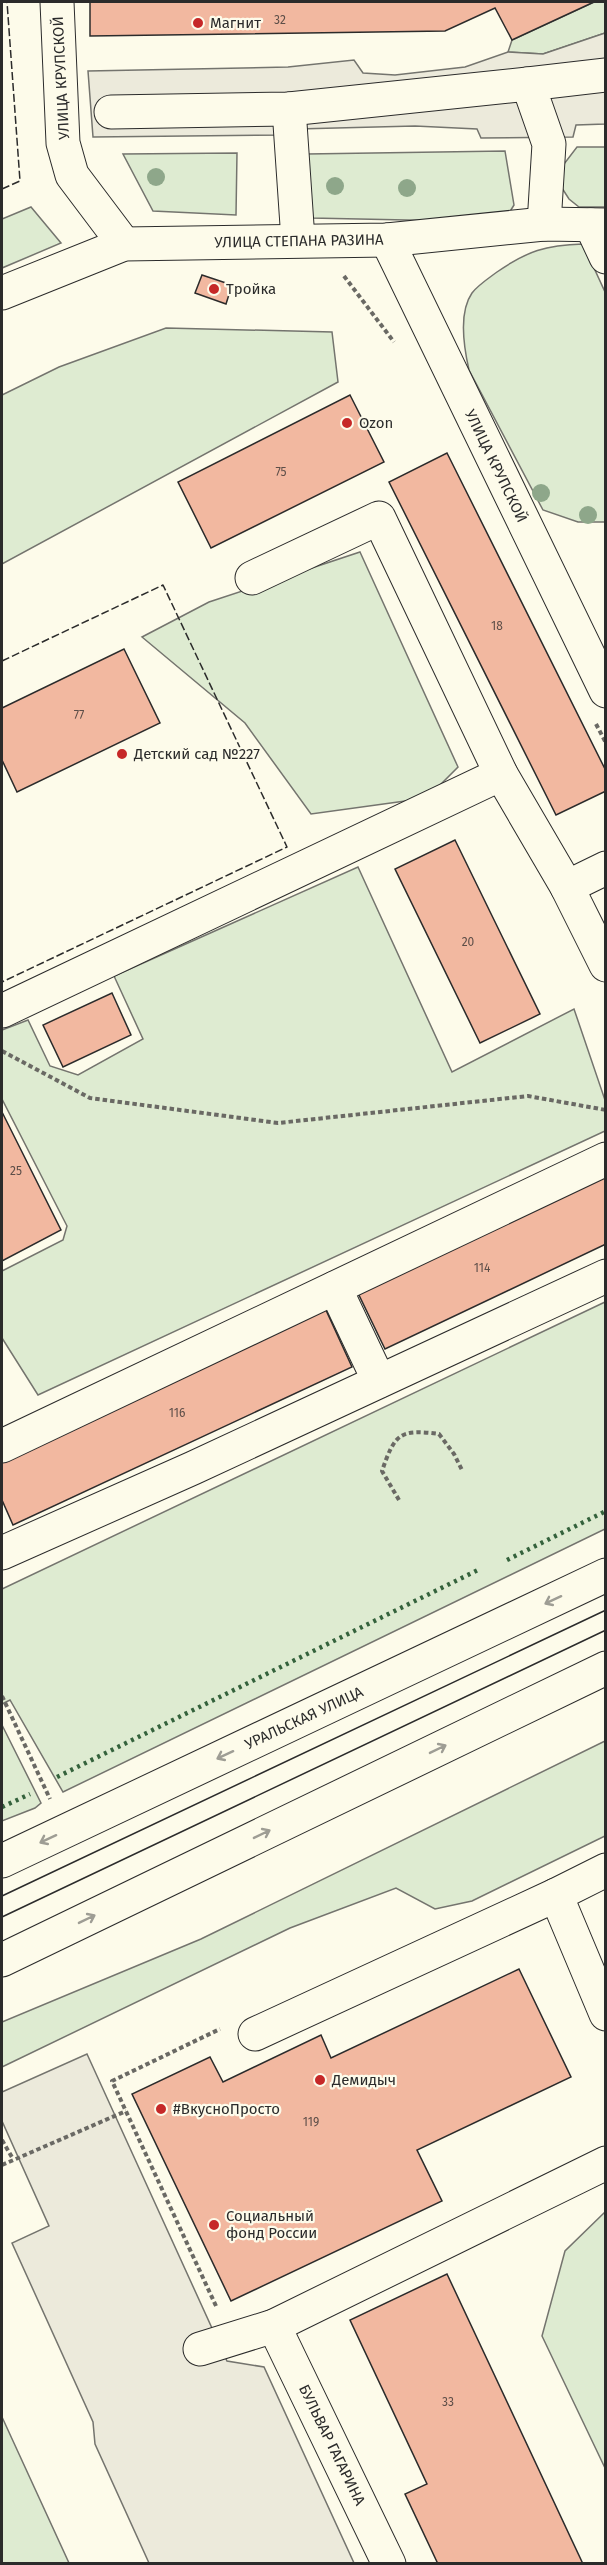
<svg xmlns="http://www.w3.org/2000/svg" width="607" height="2565" font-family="'Fira Sans',sans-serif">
  <rect width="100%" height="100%" fill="#fdfbea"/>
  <g fill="#deebd1" stroke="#74746e" stroke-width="1.5">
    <path d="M594 2H605V33L543 54 508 52 512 40Z"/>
    <path d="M577 147H605V207H579L569 199 560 185 564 164Z"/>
    <path d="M505 151 514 205 506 218 455 221 311 218 307 154Z"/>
    <path d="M237 153 236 215 153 211 123 154Z"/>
    <path d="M31 207 61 243 2 268V219Z"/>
    <path d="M583 244 605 292V522H578L543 510 469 370C464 348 458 313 472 293 478 285 489 278 497 272 527 251 546 245 583 244Z"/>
    <path d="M166 328 332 332 338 382 2 564V395L59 367Z"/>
    <path d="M360 552 458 767 427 798 311 814 245 723 142 637 209 602Z"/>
    <path d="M358 867 452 1072 574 1009 605 1100V1131L38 1395 2 1338V1271L63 1240 67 1226 2 1099V1030L28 1020 50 1066 78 1075 143 1039 114 976Z"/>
    <path d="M605 1302V1529L63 1792 10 1700 2 1704V1589Z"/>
    <path d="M2 1725 41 1803 35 1808 2 1821Z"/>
    <path d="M605 1741V1836L472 1901 435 1909 396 1888 290 1928 2 2067V2022L201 1939Z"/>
    <path d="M605 2212V2468L542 2336 565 2251Z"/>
    <path d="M2 2417 69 2563H2Z"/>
  </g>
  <g fill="#eceadb" stroke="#74746e" stroke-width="1.5">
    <path d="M605 33V124L576 125 573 137 481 138 477 129 415 126 297 129 291 135 93 137 88 71 288 67 354 60 363 73 395 75 465 67 508 52 543 54Z"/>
    <path d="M87 2054 227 2361 264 2367 354 2563H149L95 2444 93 2422 12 2243 49 2226 2 2121V2092Z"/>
  </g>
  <g fill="#f2b8a0" stroke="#2b2b2b" stroke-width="1.5">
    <path d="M90 2H594L512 40 495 8 445 31 90 36Z"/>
    <path d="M202 275 232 285 226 304 195 293Z"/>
    <path d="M350 395 384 462 211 548 178 482Z"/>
    <path d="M447 453 606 771V791L556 815 389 482Z"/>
    <path d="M124 649 160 723 17 792 2 760V708Z"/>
    <path d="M455 840 540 1014 480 1043 395 869Z"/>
    <path d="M112 993 131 1035 63 1067 43 1025Z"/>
    <path d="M2 1112 61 1230 2 1261Z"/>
    <path d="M606 1175V1244L385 1349 358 1293Z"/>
    <path d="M325 1308 352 1367 13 1525 2 1500V1460Z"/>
    <path d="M519 1969 571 2077 417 2150 442 2201 231 2301 132 2094 210 2057 223 2082 321 2035 331 2058Z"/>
    <path d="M447 2274 583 2564H438L405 2494 427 2484 350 2320Z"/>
  </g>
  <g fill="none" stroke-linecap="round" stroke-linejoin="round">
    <g stroke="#2b2b2b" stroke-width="35">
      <g id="minor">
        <path d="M57 2 63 143 72 175 124 244"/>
        <path d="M289 109 298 240"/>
        <path d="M111 112 289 109 528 84"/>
        <path d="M544 224 549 144 528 84 606 75"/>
        <path d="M591 225 606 257"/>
        <path d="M387 240 606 691"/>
        <path d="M2 293 124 244 387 240 544 224 606 225"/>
        <path d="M252 578 379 518 501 774 567 887 606 965"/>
        <path d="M567 887 606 868"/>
        <path d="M2 1011 501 774"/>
        <path d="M335 1288 379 1381"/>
        <path d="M2 1446 606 1159"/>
        <path d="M2 1553 193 1468 606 1276"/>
        <path d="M606 1870 556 1895 606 2014"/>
        <path d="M255 2034 556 1895"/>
        <path d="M274 2326 389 2564"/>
        <path d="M200 2349 274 2326 606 2163"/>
      </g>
    </g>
    <g stroke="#2b2b2b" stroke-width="35">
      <g id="major">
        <path d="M2 1861 606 1575"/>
        <path d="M2 1960 606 1668"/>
      </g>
    </g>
    <g stroke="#6a6964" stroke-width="4" stroke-dasharray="4.5 3" stroke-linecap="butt">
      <path d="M344 276 394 342"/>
      <path d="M596 724 606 743"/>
      <path d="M2 1051 90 1098 278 1123 528 1096 606 1110"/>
      <path d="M399 1500 382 1471C395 1433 400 1429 439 1434L454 1454 462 1470"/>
      <path d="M2 1696 50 1799"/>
      <path d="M2 2140 13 2159"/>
      <path d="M2 2165 126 2111"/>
      <path d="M216 2306 112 2081 220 2029"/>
    </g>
    <use href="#minor" stroke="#fdfbea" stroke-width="33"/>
    <use href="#major" stroke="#fdfbea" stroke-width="33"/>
    <g stroke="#2b2b2b" stroke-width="1.5">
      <path d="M2 1896 606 1610"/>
      <path d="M2 1917 606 1630"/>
    </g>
    <g stroke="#34623c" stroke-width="4.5" stroke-dasharray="3 4.5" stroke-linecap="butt">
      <path d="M507 1560 606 1511"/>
      <path d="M57 1777 480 1569"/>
      <path d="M2 1807 30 1794"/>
    </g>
    <g stroke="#2b2b2b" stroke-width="1.5" stroke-dasharray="8 3" stroke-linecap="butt">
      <path d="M2 189 20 181 7 2"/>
      <path d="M2 661 163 585 287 847 2 982"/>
    </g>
  </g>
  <g fill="#8ea78a">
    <circle cx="156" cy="177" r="9"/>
    <circle cx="335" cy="186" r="9"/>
    <circle cx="407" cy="188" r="9"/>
    <circle cx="541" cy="493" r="9"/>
    <circle cx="588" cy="515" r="9"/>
  </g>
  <defs><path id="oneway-shaft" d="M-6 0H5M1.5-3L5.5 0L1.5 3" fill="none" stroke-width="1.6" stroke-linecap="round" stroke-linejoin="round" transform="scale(1.5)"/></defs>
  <g stroke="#9e9d94">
    <use href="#oneway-shaft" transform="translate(553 1600) rotate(155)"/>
    <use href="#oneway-shaft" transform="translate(438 1749) rotate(-26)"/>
    <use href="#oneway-shaft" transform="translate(225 1755) rotate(155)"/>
    <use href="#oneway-shaft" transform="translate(262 1834) rotate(-26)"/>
    <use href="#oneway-shaft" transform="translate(48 1839) rotate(155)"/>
    <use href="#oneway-shaft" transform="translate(87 1919) rotate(-26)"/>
  </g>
  <g fill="#c62828" stroke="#fdfbea" stroke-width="2">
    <circle cx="198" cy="23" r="6"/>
    <circle cx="214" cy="289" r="6"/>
    <circle cx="347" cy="423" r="6"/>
    <circle cx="122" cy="754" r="6"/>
    <circle cx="320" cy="2080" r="6"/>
    <circle cx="161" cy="2109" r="6"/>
    <circle cx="214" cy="2225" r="6"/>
  </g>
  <g text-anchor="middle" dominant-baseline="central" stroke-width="4.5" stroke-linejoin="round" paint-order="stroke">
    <g font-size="12" fill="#5d4e48">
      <text x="280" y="20">32</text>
      <text x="281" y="472">75</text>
      <text x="497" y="626">18</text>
      <text x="79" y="715">77</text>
      <text x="468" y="942">20</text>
      <text x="16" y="1171">25</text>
      <text x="482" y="1268">114</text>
      <text x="177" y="1413">116</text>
      <text x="311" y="2122">119</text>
      <text x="448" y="2402">33</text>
    </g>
    <g font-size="15" fill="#2b2b2b" stroke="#fdfbea" text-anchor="start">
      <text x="210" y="23">Магнит</text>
      <text x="226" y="289">Тройка</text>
      <text x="359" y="423">Ozon</text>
      <text x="134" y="754">Детский сад №227</text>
      <text x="332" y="2080">Демидыч</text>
      <text x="173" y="2109">#ВкусноПросто</text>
      <text x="226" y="2216">Социальный<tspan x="226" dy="17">фонд России</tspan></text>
    </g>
    <g font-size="15" fill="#2b2b2b" stroke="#fdfbea">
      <text transform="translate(61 78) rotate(-93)">УЛИЦА КРУПСКОЙ</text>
      <text transform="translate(299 241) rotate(-1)">УЛИЦА СТЕПАНА РАЗИНА</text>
      <text transform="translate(496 466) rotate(64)">УЛИЦА КРУПСКОЙ</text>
      <text transform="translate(304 1718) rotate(-25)">УРАЛЬСКАЯ УЛИЦА</text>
      <text transform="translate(332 2445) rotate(64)">БУЛЬВАР ГАГАРИНА</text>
    </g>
  </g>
  <rect width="607" height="2565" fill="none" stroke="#2b2b2b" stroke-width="6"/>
</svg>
